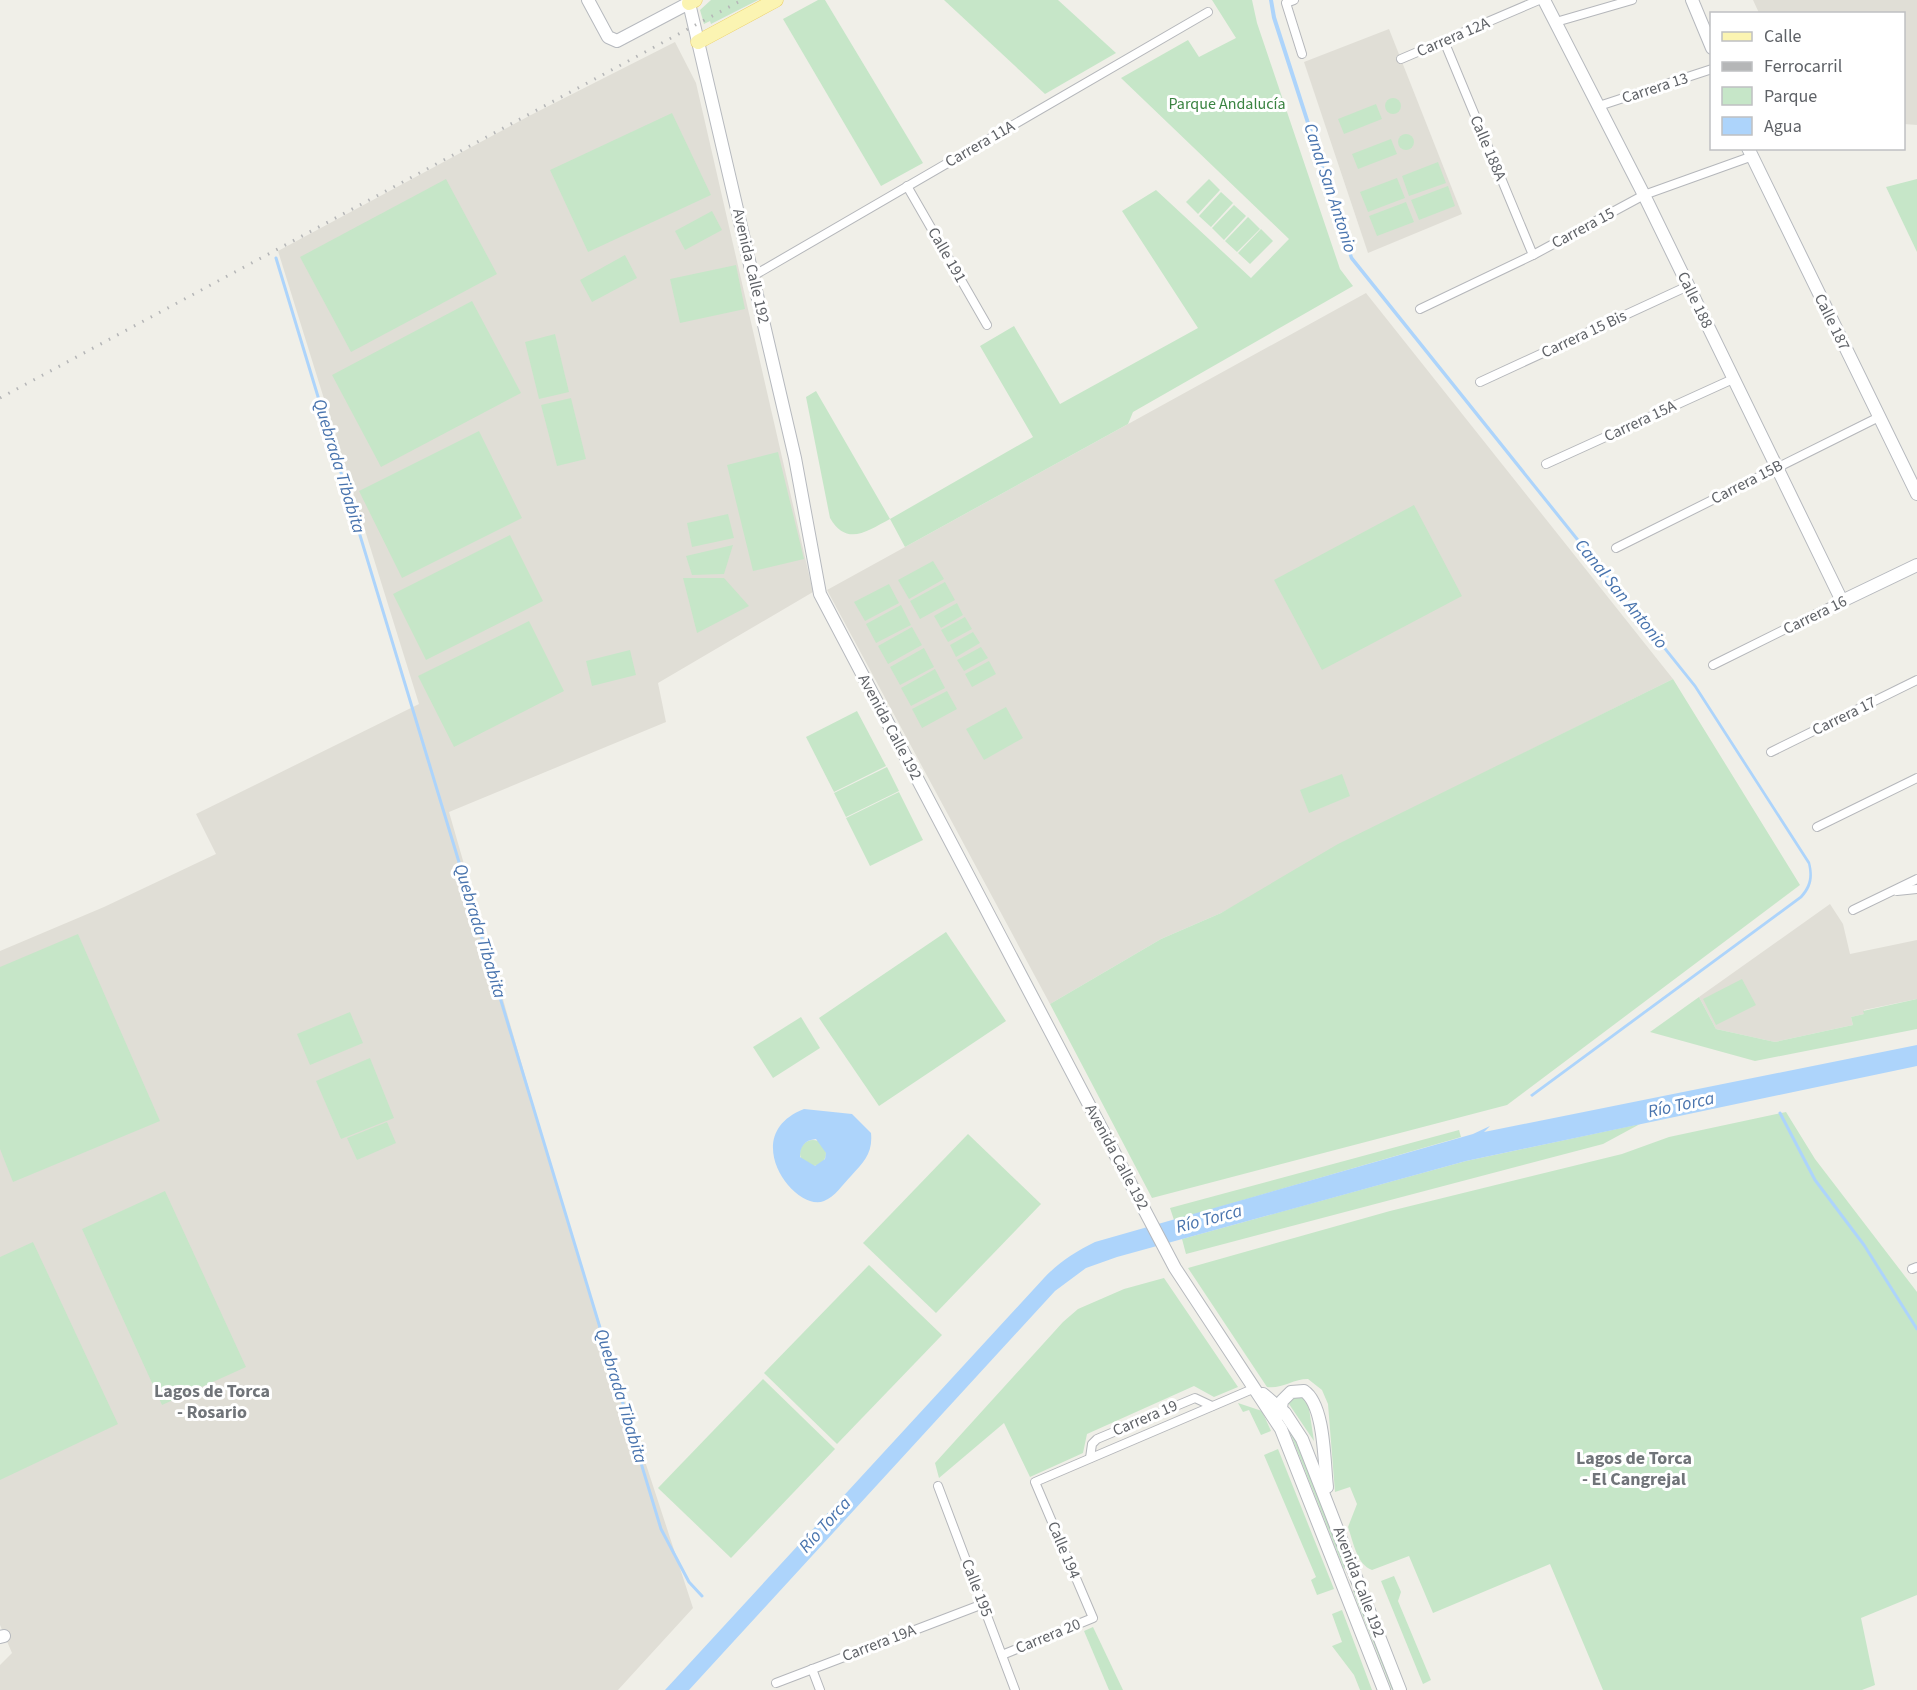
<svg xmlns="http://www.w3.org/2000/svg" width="1917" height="1690" font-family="'Source Sans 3',sans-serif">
  <rect width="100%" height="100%" fill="#f0efe8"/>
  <g fill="#e0ded6">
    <path d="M1753 0H1917V125L1904 124V14L1759 13Z"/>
    <path d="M1389 29 1462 214 1368 253 1304 62Z"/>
    <path d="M675 42 696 83 813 592 658 683 666 722 449 812 570 1232 693 1608 618 1690H0V1665L12 1653 0 1625V951L104 907 216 854 196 814 419 704 278 251 529 116Z"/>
    <path d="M1366 293 1673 679 1512 759 1221 913 1161 939 1050 1004 827 590Z"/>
    <path d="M1830 904 1843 924 1850 954 1917 940V999L1864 1010V1014L1851 1017 1853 1025 1775 1042 1716 1029 1699 997Z"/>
  </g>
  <g fill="#c6e6c8">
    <path d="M711 0H758L711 24 710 21 704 24 700 10Z"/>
    <path d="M818 0H825L923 163 881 186 783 19Z"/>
    <path d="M944 0H1058L1116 53 1045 94Z"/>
    <path d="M1212 0H1252L1257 23 1340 269 1353 286 1133 412 1128 424 905 547 890 519C867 531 847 547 830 518L806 397 816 391 890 519 1033 437 980 346 1014 326 1060 404 1198 328 1122 211 1156 190 1251 278 1289 239 1121 78 1188 40 1199 57 1236 38Z"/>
    <circle cx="1393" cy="106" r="8"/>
    <path d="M1376 104 1382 119 1344 134 1338 119Z"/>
    <path d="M672 113 711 195 588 252 550 170Z"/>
    <circle cx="1406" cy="142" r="8"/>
    <path d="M1391 139 1397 154 1358 169 1352 154Z"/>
    <path d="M1438 162 1446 183 1409 196 1402 176Z"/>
    <path d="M1397 178 1405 198 1368 212 1360 192Z"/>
    <path d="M446 179 497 274 351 352 300 257Z"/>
    <path d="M1209 179 1220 190 1198 214 1186 202Z"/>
    <path d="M1917 179V252L1886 187Z"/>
    <path d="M1448 186 1455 206 1419 220 1411 200Z"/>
    <path d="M1221 192 1233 203 1211 227 1199 216Z"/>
    <path d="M1406 202 1414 222 1377 236 1369 216Z"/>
    <path d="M1234 205 1246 216 1224 240 1212 228Z"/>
    <path d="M712 211 722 230 685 250 675 231Z"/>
    <path d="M1248 217 1260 229 1237 252 1225 241Z"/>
    <path d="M1261 229 1273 241 1250 264 1238 253Z"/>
    <path d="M625 255 637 278 592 302 580 280Z"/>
    <path d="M736 265 745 309 680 323 670 279Z"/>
    <path d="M472 301 521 393 381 467 332 375Z"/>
    <path d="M555 334 569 392 539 399 525 342Z"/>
    <path d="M571 398 586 459 557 466 541 405Z"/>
    <path d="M479 431 522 518 402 578 359 491Z"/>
    <path d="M778 452 804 559 753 571 727 465Z"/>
    <path d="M1414 505 1462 596 1322 670 1274 580Z"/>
    <path d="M728 514 734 538 692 547 687 523Z"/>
    <path d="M510 535 543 601 426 660 393 594Z"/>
    <path d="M733 545 724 574 692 575 686 556Z"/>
    <path d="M933 561 944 579 909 599 898 580Z"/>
    <path d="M683 578H724L749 606 697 633Z"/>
    <path d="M945 582 955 600 920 619 910 601Z"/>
    <path d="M889 584 899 603 865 621 854 602Z"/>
    <path d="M957 603 963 615 941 628 934 616Z"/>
    <path d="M901 605 911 625 876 643 866 624Z"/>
    <path d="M965 617 972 629 948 642 941 630Z"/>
    <path d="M529 621 564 691 454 747 418 676Z"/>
    <path d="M912 627 922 645 888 664 878 646Z"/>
    <path d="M973 632 980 643 956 657 950 645Z"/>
    <path d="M981 647 988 658 964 671 957 660Z"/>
    <path d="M924 648 934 667 900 685 890 667Z"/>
    <path d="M630 650 636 675 592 686 586 661Z"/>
    <path d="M989 661 996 674 972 687 965 674Z"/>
    <path d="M935 669 945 688 911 706 901 688Z"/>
    <path d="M1673 679 1800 885 1507 1105 1152 1198 1050 1004 1161 939 1221 913 1338 844Z"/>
    <path d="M947 691 957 709 922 728 912 709Z"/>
    <path d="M1006 707 1023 738 984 760 966 729Z"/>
    <path d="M857 711 886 766 834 792 806 737Z"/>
    <path d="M887 767 899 791 846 817 834 793Z"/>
    <path d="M1342 774 1350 796 1309 813 1300 790Z"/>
    <path d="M899 792 923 840 870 866 846 818Z"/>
    <path d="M946 932 1006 1021 879 1106 819 1018Z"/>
    <path d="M78 934 160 1121 13 1182 0 1149V967Z"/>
    <path d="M1742 979 1756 1005 1716 1025 1703 999Z"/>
    <path d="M1699 997 1716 1029 1775 1042 1853 1025 1851 1017 1864 1014 1863 1011 1917 999V1029L1755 1061 1650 1032Z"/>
    <path d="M350 1012 363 1043 310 1065 297 1034Z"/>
    <path d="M801 1017 820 1048 773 1078 753 1047Z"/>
    <path d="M370 1058 394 1118 341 1139 316 1081Z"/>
    <path d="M1786 1112 1815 1159 1917 1292V1595L1861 1618 1875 1685 1862 1690H1603L1550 1564 1433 1613 1409 1556 1372 1570C1357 1565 1353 1541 1348 1527L1357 1504 1350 1487 1335 1492 1328 1404 1322 1390 1308 1379C1293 1379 1282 1389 1267 1387L1188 1268 1390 1211 1622 1154 1669 1137Z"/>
    <path d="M387 1122 396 1143 357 1160 347 1138Z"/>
    <path d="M1640 1124 1603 1144 1186 1254 1182 1239 1466 1161Z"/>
    <path d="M1459 1130 1461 1137 1174 1220 1170 1208Z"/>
    <path d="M968 1134 1041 1204 936 1313 863 1243Z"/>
    <circle cx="813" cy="1153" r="13"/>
    <path d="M165 1191 246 1367 162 1405 82 1229Z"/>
    <path d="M33 1242 118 1424 0 1480V1257Z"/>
    <path d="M869 1265 942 1335 837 1444 764 1373Z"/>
    <path d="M1164 1278 1238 1387 1214 1397 1194 1386 1087 1434 1083 1453 1030 1477 1004 1423 939 1478 935 1463 1063 1322 1078 1309 1124 1289Z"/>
    <path d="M763 1379 835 1449 731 1558 658 1488Z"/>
    <path d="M1301 1395 1308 1402 1314 1441 1289 1404 1290 1398Z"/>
    <path d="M1238 1403 1262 1411 1271 1431 1261 1435 1249 1410 1243 1412Z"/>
    <path d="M1293 1434 1347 1568 1344 1569 1291 1435Z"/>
    <path d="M1278 1449 1334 1589 1317 1595 1311 1580 1316 1577 1264 1455Z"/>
    <path d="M1394 1576 1401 1592 1398 1601 1431 1680 1423 1684 1381 1581Z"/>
    <path d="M1356 1590 1395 1690H1392L1353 1591Z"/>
    <path d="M1342 1610 1372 1690H1360L1354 1675 1332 1646 1342 1642 1332 1614Z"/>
    <path d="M1093 1627 1123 1690H1109L1084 1631Z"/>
  </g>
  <g fill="#add4fb" fill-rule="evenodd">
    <path d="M1269 0H1273L1276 17 1353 257 1696 685 1810 862C1814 877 1812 887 1802 898L1532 1097 1530 1095 1800 896C1809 886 1811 877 1808 864L1694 687 1350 259 1272 18Z"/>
    <path d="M1917 1045V1066L1466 1161 1117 1257 1086 1268 1055 1291 689 1690H665L1044 1278C1059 1262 1075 1252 1095 1242L1473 1134 1490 1126 1484 1132Z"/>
    <path d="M804 1109 852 1114 871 1133C873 1153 864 1162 851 1176 843 1184 835 1197 824 1201 795 1213 737 1135 804 1109ZM816 1139 826 1153 825 1159 815 1166 800 1157C800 1147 804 1140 816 1139Z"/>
  </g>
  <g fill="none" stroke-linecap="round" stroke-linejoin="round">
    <g stroke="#add4fb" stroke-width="3">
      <path d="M276 258 661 1529 689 1582 702 1596"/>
      <path d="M1780 1113 1815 1180 1864 1245 1917 1329"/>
    </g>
    <g stroke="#b5b7bb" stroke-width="10">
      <g id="street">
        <path d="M1294 0 1286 3 1302 54"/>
        <path d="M1556 22 1632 0"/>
        <path d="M1444 41 1533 255"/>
        <path d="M1401 59 1539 0"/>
        <path d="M1599 106 1712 69"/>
        <path d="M907 186 987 325"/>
        <path d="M753 276 1208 12"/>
        <path d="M1420 309 1533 255 1644 195 1750 157"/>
        <path d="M1480 382 1688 286"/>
        <path d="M1546 464 1733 379"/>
        <path d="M1616 548 1879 417"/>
        <path d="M1713 665 1842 601"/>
        <path d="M1771 752 1917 680"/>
        <path d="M1817 827 1917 778"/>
        <path d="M1897 891 1917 889"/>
        <path d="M1853 910 1917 879"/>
        <path d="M1912 1269 1917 1267"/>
        <path d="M1090 1458 1092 1444 1097 1439 1195 1398 1212 1406"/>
        <path d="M938 1486 1015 1690"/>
        <path d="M1002 1655 1093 1618 1035 1482 1255 1388"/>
        <path d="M812 1669 820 1690"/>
        <path d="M776 1683 983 1604"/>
      </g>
    </g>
    <g stroke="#b6b9be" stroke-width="14">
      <g id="secondary">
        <path d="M588 0 608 37 617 41 689 3 795 458 820 594 1175 1268 1281 1429 1384 1690"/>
        <path d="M1544 0 1644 195 1842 601 1917 565"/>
        <path d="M1692 0 1712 48"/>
        <path d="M1748 148 1917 494"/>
        <path d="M1263 1394 1285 1413 1302 1439 1400 1690"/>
        <path d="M1280 1414 1282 1401 1291 1392 1304 1391C1325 1405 1324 1463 1327 1487"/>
        <path d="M0 1637 4 1636"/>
      </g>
    </g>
    <g stroke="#ebce66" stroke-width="15">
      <g id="primary">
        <path d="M689 3 695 0"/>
        <path d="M698 42 776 0"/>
      </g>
    </g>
    <use href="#street" stroke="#fff" stroke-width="8"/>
    <use href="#secondary" stroke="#fff" stroke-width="12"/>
    <use href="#primary" stroke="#fbf4b2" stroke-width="14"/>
    <path stroke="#b5b6b7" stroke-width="3" stroke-dasharray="1.5 8" stroke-linecap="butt" d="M0 398 742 0"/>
  </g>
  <g text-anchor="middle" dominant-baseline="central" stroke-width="6" stroke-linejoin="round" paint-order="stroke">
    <g font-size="16" fill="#5f6267" stroke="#fff">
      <text transform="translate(1453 37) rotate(-23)">Carrera 12A</text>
      <text transform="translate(1655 88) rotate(-18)">Carrera 13</text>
      <text transform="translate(980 144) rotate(-30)">Carrera 11A</text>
      <text transform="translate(1488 148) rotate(67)">Calle 188A</text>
      <text transform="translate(1583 228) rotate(-28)">Carrera 15</text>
      <text transform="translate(947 255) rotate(60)">Calle 191</text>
      <text transform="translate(751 266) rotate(77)">Avenida Calle 192</text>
      <text transform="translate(1695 300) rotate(64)">Calle 188</text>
      <text transform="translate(1832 322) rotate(64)">Calle 187</text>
      <text transform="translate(1584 334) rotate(-25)">Carrera 15 Bis</text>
      <text transform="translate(1640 421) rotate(-25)">Carrera 15A</text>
      <text transform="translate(1747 482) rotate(-27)">Carrera 15B</text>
      <text transform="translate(1815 615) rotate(-26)">Carrera 16</text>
      <text transform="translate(1844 716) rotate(-26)">Carrera 17</text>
      <text transform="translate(890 727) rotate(62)">Avenida Calle 192</text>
      <text transform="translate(1117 1157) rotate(62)">Avenida Calle 192</text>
      <text transform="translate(1145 1418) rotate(-23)">Carrera 19</text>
      <text transform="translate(1064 1550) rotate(67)">Calle 194</text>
      <text transform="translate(1359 1582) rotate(69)">Avenida Calle 192</text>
      <text transform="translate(977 1588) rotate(69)">Calle 195</text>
      <text transform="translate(1048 1636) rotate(-22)">Carrera 20</text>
      <text transform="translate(879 1643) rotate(-21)">Carrera 19A</text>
    </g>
    <g font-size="16" fill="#3a8341" stroke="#fff">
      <text x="1227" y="104">Parque Andalucía</text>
    </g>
    <g font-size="18" font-style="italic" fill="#4974ae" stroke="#fff">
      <text transform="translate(1330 188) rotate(72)">Canal San Antonio</text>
      <text transform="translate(339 466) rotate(73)">Quebrada Tibabita</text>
      <text transform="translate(1621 594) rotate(51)">Canal San Antonio</text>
      <text transform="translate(480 931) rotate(73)">Quebrada Tibabita</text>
      <text transform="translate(1681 1105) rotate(-12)">Río Torca</text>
      <text transform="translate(1209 1219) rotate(-15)">Río Torca</text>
      <text transform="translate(621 1396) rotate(73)">Quebrada Tibabita</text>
      <text transform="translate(825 1525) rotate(-48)">Río Torca</text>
    </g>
    <g font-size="18" font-weight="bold" fill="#707479" stroke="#fff">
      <text x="212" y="1391">Lagos de Torca<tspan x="212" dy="21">- Rosario</tspan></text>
      <text x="1634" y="1458">Lagos de Torca<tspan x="1634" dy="21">- El Cangrejal</tspan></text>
    </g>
  </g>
  <rect x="1710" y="12" width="195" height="138" fill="#ffffff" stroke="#bfc0c2" stroke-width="1.5"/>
  <rect x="1722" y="32" width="30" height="9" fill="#fbf4b2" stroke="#bfc0c2" stroke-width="1.5"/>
  <text x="1764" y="42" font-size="18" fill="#5f6267">Calle</text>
  <rect x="1722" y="62" width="30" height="9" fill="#b5b6b7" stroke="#bfc0c2" stroke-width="1.5"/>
  <text x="1764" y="72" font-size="18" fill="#5f6267">Ferrocarril</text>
  <rect x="1722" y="87" width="30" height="18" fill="#c6e6c8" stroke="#bfc0c2" stroke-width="1.5"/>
  <text x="1764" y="102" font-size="18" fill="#5f6267">Parque</text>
  <rect x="1722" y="117" width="30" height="18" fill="#add4fb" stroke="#bfc0c2" stroke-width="1.5"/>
  <text x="1764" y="132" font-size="18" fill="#5f6267">Agua</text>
</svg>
